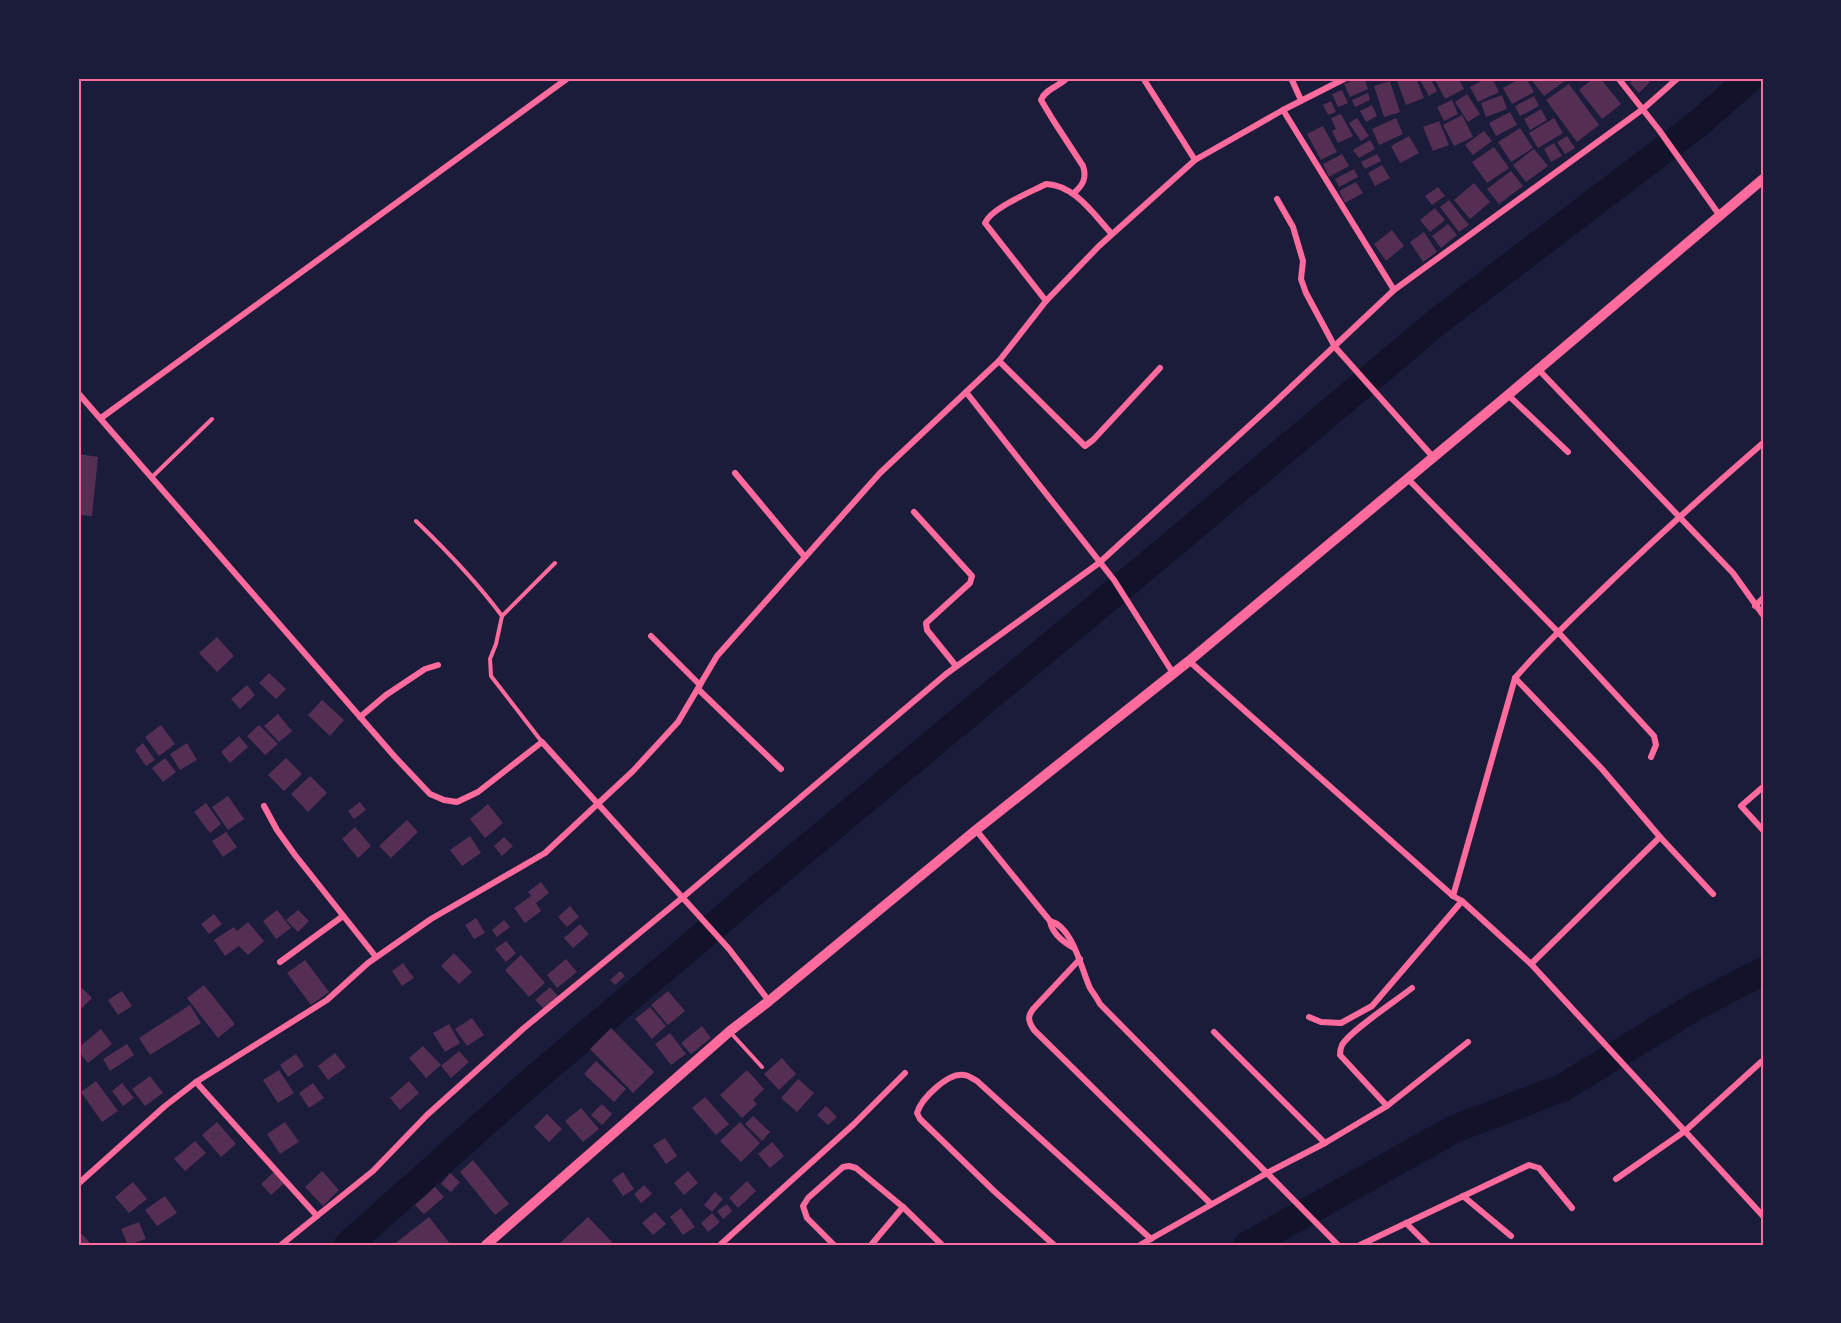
<svg xmlns="http://www.w3.org/2000/svg" width="1841" height="1323" font-family="'IBM Plex Sans',sans-serif">
  <rect width="100%" height="100%" fill="#1b1b3a"/>
  <g fill="none" stroke-linecap="round" stroke-linejoin="round">
    <g stroke="#12122b" stroke-width="28">
      <path d="M348 1245 533 1080 765 883 1167 549 1437 322 1699 123 1750 78"/>
      <path d="M1248 1245 1454 1129 1562 1088 1696 1006 1763 971"/>
    </g>
  </g>
  <g fill="#542f53">
    <path d="M1358 78H1364L1368 89 1350 97 1344 84Z"/>
    <path d="M1396 78H1416L1424 98 1406 105Z"/>
    <path d="M1419 78H1430L1437 91 1429 96Z"/>
    <path d="M1434 78H1458L1464 89 1445 99Z"/>
    <path d="M1487 78H1492L1499 92 1478 102 1470 87Z"/>
    <path d="M1521 78H1526L1534 92 1512 104 1503 88Z"/>
    <path d="M1530 78H1563L1565 81 1544 96Z"/>
    <path d="M1594 78H1600L1621 104 1602 119 1579 90Z"/>
    <path d="M1635 78H1646L1650 82 1639 93 1630 83Z"/>
    <path d="M1390 81 1400 112 1384 117 1374 86Z"/>
    <path d="M1569 84 1599 125 1577 142 1546 100Z"/>
    <path d="M1342 90 1348 103 1338 107 1332 94Z"/>
    <path d="M1368 93 1370 100 1355 107 1352 100Z"/>
    <path d="M1467 94 1480 114 1468 122 1455 102Z"/>
    <path d="M1502 95 1507 109 1486 117 1481 103Z"/>
    <path d="M1534 96 1539 106 1520 116 1515 106Z"/>
    <path d="M1452 100 1458 114 1444 121 1437 107Z"/>
    <path d="M1331 101 1336 112 1328 115 1323 105Z"/>
    <path d="M1372 105 1377 116 1366 122 1360 111Z"/>
    <path d="M1541 109 1547 120 1530 130 1524 119Z"/>
    <path d="M1510 112 1517 125 1496 136 1489 123Z"/>
    <path d="M1341 114 1353 136 1338 143 1332 131 1336 129 1331 118Z"/>
    <path d="M1462 115 1473 137 1454 146 1443 125Z"/>
    <path d="M1357 118 1369 136 1361 141 1349 123Z"/>
    <path d="M1396 118 1403 134 1379 145 1372 129Z"/>
    <path d="M1554 118 1563 133 1538 148 1529 133Z"/>
    <path d="M1439 121 1449 145 1433 151 1423 127Z"/>
    <path d="M1323 126 1337 152 1321 160 1307 134Z"/>
    <path d="M1520 128 1533 148 1511 162 1498 142Z"/>
    <path d="M1484 131 1492 141 1473 155 1465 145Z"/>
    <path d="M1409 136 1419 153 1400 163 1391 146Z"/>
    <path d="M1567 136 1575 148 1565 154 1557 142Z"/>
    <path d="M1370 140 1375 149 1359 158 1353 150Z"/>
    <path d="M1554 143 1562 156 1551 162 1544 149Z"/>
    <path d="M1494 147 1509 168 1487 183 1472 162Z"/>
    <path d="M1534 149 1548 166 1526 182 1513 165Z"/>
    <path d="M1342 154 1349 166 1329 177 1323 164Z"/>
    <path d="M1377 154 1381 161 1365 169 1361 162Z"/>
    <path d="M1382 165 1390 178 1375 186 1368 173Z"/>
    <path d="M1354 169 1358 177 1339 187 1335 179Z"/>
    <path d="M1511 171 1523 186 1499 204 1487 189Z"/>
    <path d="M1356 182 1363 193 1345 203 1339 191Z"/>
    <path d="M1474 183 1490 202 1470 219 1454 200Z"/>
    <path d="M1438 187 1445 196 1432 205 1425 196Z"/>
    <path d="M1449 200 1469 225 1459 232 1440 207Z"/>
    <path d="M1435 208 1445 220 1430 232 1420 220Z"/>
    <path d="M1448 224 1457 235 1441 248 1432 236Z"/>
    <path d="M1392 230 1404 246 1386 261 1374 244Z"/>
    <path d="M1424 232 1437 252 1423 262 1410 242Z"/>
    <path d="M79 454 98 457 92 516 78 515Z"/>
    <path d="M217 637 234 656 217 672 199 653Z"/>
    <path d="M269 673 286 689 276 699 259 683Z"/>
    <path d="M247 685 255 695 240 709 231 699Z"/>
    <path d="M322 700 344 720 330 736 308 715Z"/>
    <path d="M278 714 292 731 279 742 264 726Z"/>
    <path d="M161 725 175 744 159 756 145 737Z"/>
    <path d="M259 725 278 744 265 755 247 736Z"/>
    <path d="M239 736 248 747 230 763 221 752Z"/>
    <path d="M143 743 155 760 146 766 135 750Z"/>
    <path d="M187 743 197 760 180 770 170 754Z"/>
    <path d="M165 758 176 772 163 782 152 768Z"/>
    <path d="M286 758 302 774 284 791 268 775Z"/>
    <path d="M310 776 327 793 308 812 291 794Z"/>
    <path d="M228 796 244 819 228 830 212 807Z"/>
    <path d="M360 802 366 810 354 819 348 811Z"/>
    <path d="M206 803 221 824 210 833 194 812Z"/>
    <path d="M488 804 503 823 485 838 470 819Z"/>
    <path d="M407 820 418 832 391 858 379 846Z"/>
    <path d="M355 827 371 846 358 858 342 839Z"/>
    <path d="M226 832 237 847 223 857 212 841Z"/>
    <path d="M470 836 481 853 462 866 450 850Z"/>
    <path d="M504 837 513 846 502 856 494 846Z"/>
    <path d="M541 882 549 893 536 903 541 911 525 923 514 908 531 896 528 892Z"/>
    <path d="M570 906 579 917 567 927 558 917Z"/>
    <path d="M277 910 291 928 276 939 263 921Z"/>
    <path d="M298 910 309 921 298 932 286 920Z"/>
    <path d="M214 914 222 924 209 934 201 924Z"/>
    <path d="M476 918 485 933 474 939 465 925Z"/>
    <path d="M504 920 510 927 497 937 492 930Z"/>
    <path d="M248 922 264 941 248 955 239 946 225 956 214 940 234 927 237 931Z"/>
    <path d="M580 924 589 934 573 948 564 938Z"/>
    <path d="M506 941 516 953 506 962 495 949Z"/>
    <path d="M454 953 472 972 459 984 441 966Z"/>
    <path d="M521 955 545 983 529 997 505 970Z"/>
    <path d="M566 959 577 972 557 988 547 975Z"/>
    <path d="M305 960 329 992 311 1005 287 973Z"/>
    <path d="M403 963 414 978 402 986 392 971Z"/>
    <path d="M620 971 625 976 615 985 610 980Z"/>
    <path d="M204 985 235 1024 218 1038 187 998Z"/>
    <path d="M550 987 558 996 544 1009 535 1000Z"/>
    <path d="M82 988 92 998 82 1008 78 1004V992Z"/>
    <path d="M122 991 132 1006 118 1015 108 1000Z"/>
    <path d="M668 991 685 1011 668 1025 651 1005Z"/>
    <path d="M190 1005 201 1023 150 1055 139 1038Z"/>
    <path d="M650 1007 666 1026 652 1039 635 1019Z"/>
    <path d="M472 1018 484 1035 467 1046 455 1029Z"/>
    <path d="M449 1024 460 1043 445 1052 433 1033Z"/>
    <path d="M702 1026 711 1038 691 1054 681 1043Z"/>
    <path d="M611 1028 654 1072 633 1093 590 1049Z"/>
    <path d="M101 1029 112 1044 88 1063 78 1051V1048Z"/>
    <path d="M670 1033 686 1054 671 1065 655 1044Z"/>
    <path d="M127 1044 134 1055 110 1071 103 1059Z"/>
    <path d="M423 1046 441 1065 426 1078 409 1058Z"/>
    <path d="M459 1051 469 1062 451 1078 441 1066Z"/>
    <path d="M335 1053 346 1067 328 1080 318 1066Z"/>
    <path d="M296 1054 304 1066 288 1077 280 1065Z"/>
    <path d="M782 1058 796 1074 779 1090 764 1074Z"/>
    <path d="M596 1061 626 1089 614 1102 584 1074Z"/>
    <path d="M279 1070 294 1093 278 1103 263 1080Z"/>
    <path d="M747 1070 764 1089 753 1100 757 1104 742 1118 720 1095Z"/>
    <path d="M150 1076 163 1093 145 1106 132 1089Z"/>
    <path d="M798 1079 814 1093 797 1112 781 1098Z"/>
    <path d="M96 1081 118 1111 102 1122 81 1092Z"/>
    <path d="M409 1081 419 1093 400 1110 390 1098Z"/>
    <path d="M122 1083 134 1098 123 1106 112 1091Z"/>
    <path d="M313 1083 324 1098 309 1108 299 1093Z"/>
    <path d="M705 1097 729 1124 716 1135 692 1108Z"/>
    <path d="M602 1104 612 1114 602 1125 591 1115Z"/>
    <path d="M826 1106 837 1117 828 1125 817 1115Z"/>
    <path d="M581 1108 599 1129 583 1142 565 1121Z"/>
    <path d="M547 1114 562 1129 549 1142 534 1127Z"/>
    <path d="M753 1116 770 1132 762 1141 745 1124Z"/>
    <path d="M217 1122 236 1144 221 1157 202 1135Z"/>
    <path d="M285 1122 299 1142 280 1154 267 1134Z"/>
    <path d="M740 1122 760 1143 741 1162 720 1141Z"/>
    <path d="M665 1138 677 1156 666 1164 653 1145Z"/>
    <path d="M195 1141 206 1153 185 1171 174 1159Z"/>
    <path d="M772 1142 784 1156 770 1168 758 1154Z"/>
    <path d="M473 1160 509 1204 495 1215 460 1172Z"/>
    <path d="M275 1171 286 1182 271 1195 261 1184Z"/>
    <path d="M322 1171 339 1190 323 1206 305 1187Z"/>
    <path d="M688 1171 698 1183 684 1195 674 1183Z"/>
    <path d="M623 1172 634 1189 623 1196 612 1180Z"/>
    <path d="M450 1173 460 1182 451 1192 441 1184Z"/>
    <path d="M747 1181 756 1191 738 1208 729 1198Z"/>
    <path d="M133 1182 147 1199 129 1213 115 1197Z"/>
    <path d="M644 1185 652 1194 641 1203 634 1194Z"/>
    <path d="M435 1187 444 1197 424 1214 415 1205Z"/>
    <path d="M715 1192 723 1199 712 1212 704 1205Z"/>
    <path d="M165 1196 177 1213 157 1226 145 1210Z"/>
    <path d="M727 1204 732 1211 723 1219 717 1211Z"/>
    <path d="M681 1208 695 1227 683 1235 670 1217Z"/>
    <path d="M655 1212 666 1224 653 1235 642 1223Z"/>
    <path d="M712 1213 720 1222 708 1232 701 1223Z"/>
    <path d="M429 1217 451 1245H393Z"/>
    <path d="M588 1217 612 1242 608 1245H562L560 1243Z"/>
    <path d="M139 1222 146 1239 128 1245 121 1229Z"/>
    <path d="M78 1230 92 1245H78Z"/>
  </g>
  <g fill="none" stroke-linecap="round" stroke-linejoin="round">
    <g stroke="#ff6b9d" stroke-width="4">
      <path d="M152 477 212 419"/>
      <path d="M416 521C447 551 477 582 502 616L496 644 490 659 491 676 542 742"/>
      <path d="M502 616 555 563"/>
      <path d="M730 1032 762 1067"/>
    </g>
    <g stroke="#ff6b9d" stroke-width="6">
      <path d="M1067 78C1060 86 1045 89 1041 100L1053 120 1083 166C1087 178 1083 185 1074 193"/>
      <path d="M1143 78 1195 160"/>
      <path d="M1291 78 1301 100"/>
      <path d="M1618 78 1659 130 1720 216"/>
      <path d="M1283 110 1394 290"/>
      <path d="M1277 199 1293 227 1303 261 1301 279 1306 293 1335 347 1433 457"/>
      <path d="M1046 301 985 223C991 208 1031 192 1046 184 1075 185 1094 215 1112 234"/>
      <path d="M999 361 1085 446 1093 440 1160 368"/>
      <path d="M1538 369 1733 573 1763 615"/>
      <path d="M966 392 1114 580 1173 673"/>
      <path d="M78 393 395 757 430 794 444 800 457 802 478 792 542 742 729 949 769 1001"/>
      <path d="M1508 395 1568 452"/>
      <path d="M101 418 568 78"/>
      <path d="M735 473 805 557"/>
      <path d="M1408 479 1558 632 1654 736 1656 745 1651 757"/>
      <path d="M914 512 972 576 970 583 926 623 927 630 956 666"/>
      <path d="M1755 606 1763 598"/>
      <path d="M651 636 700 685"/>
      <path d="M1189 661 1453 896 1462 901 1531 964 1763 1216"/>
      <path d="M1515 678 1602 769 1660 837"/>
      <path d="M698 689 781 769"/>
      <path d="M360 717 386 695 425 669 438 665"/>
      <path d="M1763 787 1741 806 1763 830"/>
      <path d="M264 806 277 830 295 855 376 957"/>
      <path d="M976 830 1050 921C1052 933 1063 942 1074 948"/>
      <path d="M1453 896 1515 678C1544 644 1576 615 1608 584 1658 536 1710 489 1763 443"/>
      <path d="M1050 921C1073 927 1081 968 1090 988 1093 993 1097 998 1100 1004L1338 1245"/>
      <path d="M1080 959 1034 1008C1027 1016 1028 1021 1034 1030L1211 1204"/>
      <path d="M280 962 343 916"/>
      <path d="M1531 964 1660 837 1713 894"/>
      <path d="M1309 1017 1321 1022 1341 1023 1372 1006 1462 901"/>
      <path d="M1214 1032 1325 1143"/>
      <path d="M196 1082 317 1216"/>
      <path d="M1387 1106 1340 1055C1340 1050 1340 1049 1342 1045 1350 1031 1397 1000 1412 988"/>
      <path d="M1616 1179 1685 1131 1761 1062"/>
      <path d="M78 1184 165 1106 196 1082 327 1000 368 963 431 919 545 853 633 771 678 722 717 656 880 473 999 361 1046 301 1099 246 1195 160 1283 110 1346 78"/>
      <path d="M1463 1196 1511 1236"/>
      <path d="M1406 1223 1428 1245"/>
      <path d="M281 1245 373 1171 427 1115 524 1028 682 898 946 674 1099 563 1272 405 1394 290 1643 109 1678 78"/>
      <path d="M720 1245 854 1124 905 1073"/>
      <path d="M834 1245 807 1218 803 1206 808 1198 843 1167 849 1166 856 1168 903 1207 942 1245"/>
      <path d="M871 1245 903 1207"/>
      <path d="M1054 1245 994 1191 920 1119 917 1113C921 1099 948 1072 964 1075 968 1075 973 1079 977 1081L1151 1239"/>
      <path d="M1140 1245 1267 1173 1325 1143 1387 1106 1468 1042"/>
      <path d="M1360 1245 1529 1165 1539 1168 1572 1208"/>
    </g>
    <path stroke="#ff6b9d" stroke-width="10" d="M486 1245 730 1031 769 1001 976 830 1189 661 1508 395 1763 179"/>
  </g>
  <rect width="1841" height="1323" fill="none" stroke="#1b1b3a" stroke-width="159"/>
  <rect x="80" y="80" width="1682" height="1164" fill="none" stroke="#ff6b9d" stroke-width="2"/>
</svg>
